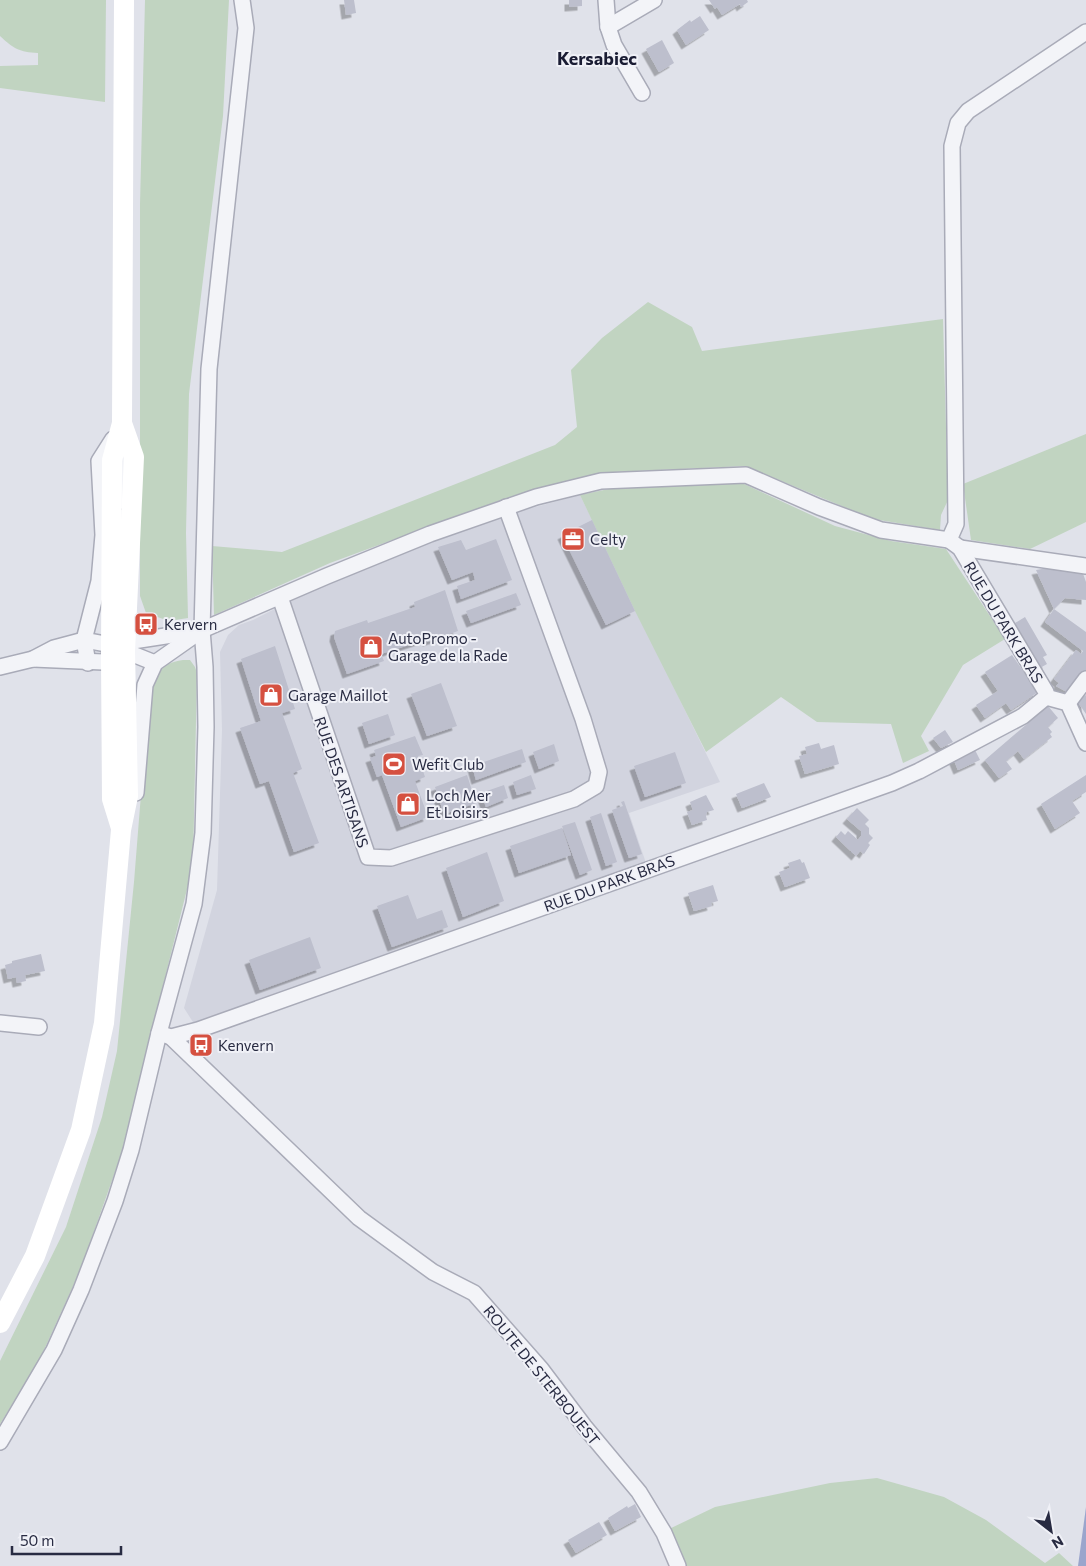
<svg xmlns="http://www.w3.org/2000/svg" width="1086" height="1566" font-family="Commissioner,sans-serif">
  <defs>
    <filter id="shadow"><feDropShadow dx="-4.5" dy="4.5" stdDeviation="0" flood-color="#0004"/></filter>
  </defs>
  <rect width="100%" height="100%" fill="#e0e2ea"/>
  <path fill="#d2d4df" d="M580 495 720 782 629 813 648 869 198 1030 184 1008 217 890 222 730 220 652 228 635 239 625 253 620 320 586 480 522Z"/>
  <g fill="#c1d4c1">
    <path d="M0 0H106L105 102 0 88V66L38 65V53C19 52 14 49 0 36Z"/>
    <path d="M145 0H229L223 116 189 394 186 533 188 618 169 621 146 613 140 596V204Z"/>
    <path d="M648 302 692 327 702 351 943 319 948 500 941 515 940 530 873 519 745 466 614 472 501 500 330 563 214 615 212 546 282 552 555 445 577 427 571 370 602 338Z"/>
    <path d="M1086 434V522L1030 549 971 540 963 484Z"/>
    <path d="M742 483 835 526 891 541 946 549 1005 639 963 665 921 736 929 751 903 763 891 724 817 722 781 697 706 752 635 611 580 495 618 487Z"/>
    <path d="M183 660H190L195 667 197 673 193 865 121 1155 80 1271 39 1361 0 1424V1361L66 1227 102 1117 117 1051 134 882 149 694C159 673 158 664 183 660Z"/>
    <path d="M877 1478 944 1497 986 1520 1045 1563 1059 1553 1073 1566H682L667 1530 715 1507 830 1483Z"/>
  </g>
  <path fill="#9aa5cc" d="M1086 1507V1566H1078Z"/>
  <g fill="#bdbfcd" filter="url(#shadow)">
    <path d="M344 0H354L356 13 346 15Z"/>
    <path d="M569 0H582V6L569 7Z"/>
    <path d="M709 0H747L748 2 741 7 740 4 722 15 717 7 715 9Z"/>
    <path d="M700 16 709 30 686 45 677 30 690 20 691 22Z"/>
    <path d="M662 40 674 63 659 72 646 49Z"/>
    <path d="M592 520 635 611 606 625 562 535Z"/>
    <path d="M496 539 512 580 461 599 457 586 475 580 473 572 452 580 438 547 461 540 466 550Z"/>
    <path d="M1053 567 1081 568 1086 582V600L1065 598 1054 609 1036 570Z"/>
    <path d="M445 590 458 631 427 642V639L381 654 384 661 347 674 334 637 335 631 367 620 368 623 415 607 414 602Z"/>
    <path d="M516 593 521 605 471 623 466 611Z"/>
    <path d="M1054 609 1086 632V670L1069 693 1056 686 1059 683 1054 679 1076 650 1081 654 1083 651 1045 622Z"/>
    <path d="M1025 617 1047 655 1043 657 1047 664 1040 668 1015 623Z"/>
    <path d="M275 646 295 709 282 713 302 769 293 773 319 843 294 852 269 781 260 784 240 728 261 721 241 659Z"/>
    <path d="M1012 655 1038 692 1011 710 1006 703 985 718 976 705 998 691 985 672Z"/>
    <path d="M441 683 457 726 427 736 411 694Z"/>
    <path d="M1086 695V714L1077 701Z"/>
    <path d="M1048 706 1058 718 1048 727 1052 732 1050 734 1052 737 1024 759 1018 751 1006 761 1012 769 999 778 985 760Z"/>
    <path d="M388 714 395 735 369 744 362 723Z"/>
    <path d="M945 730 953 742 941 748 933 738Z"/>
    <path d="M415 736 423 755 418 756 425 777 415 781 428 817 401 827 382 775 377 777 370 758 376 756 374 750Z"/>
    <path d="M819 743 821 749 834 745 839 764 805 774 799 756 807 754 805 747Z"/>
    <path d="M554 744 559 761 539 769 533 752Z"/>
    <path d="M974 748 980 760 958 770 953 758Z"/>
    <path d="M522 749 526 762 476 780 472 766Z"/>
    <path d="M675 752 686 783 645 797 634 766Z"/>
    <path d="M467 775 476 803 444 814 435 787Z"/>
    <path d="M531 775 536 789 517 795 513 782Z"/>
    <path d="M1086 775V792L1072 801 1080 813 1055 829 1041 804Z"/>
    <path d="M764 783 771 797 742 808 736 794Z"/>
    <path d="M504 785 508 798 486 807 481 793Z"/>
    <path d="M706 795 714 810 707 812 706 816 707 820 692 825 687 812 693 810 690 802Z"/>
    <path d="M624 801 642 854 629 858 612 810 623 806 621 802Z"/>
    <path d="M857 808 869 820 865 824 869 828V834L873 838 868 843 870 845 864 854 860 851 856 856 836 837 841 831 845 835 848 831 858 840 861 836V831L847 819Z"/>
    <path d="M601 813 617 862 606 866 590 817Z"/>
    <path d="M575 822 592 870 580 875 562 826Z"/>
    <path d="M562 828 571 855 519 873 510 846Z"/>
    <path d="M487 852 504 901 463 917 446 868Z"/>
    <path d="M800 859 802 863 804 862 810 878 785 887 779 872 790 868 788 863Z"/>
    <path d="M713 885 718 901 711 903 712 906 694 911 688 893Z"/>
    <path d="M408 895 417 919 442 910 448 927 392 947 377 906Z"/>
    <path d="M310 937 321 968 260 990 249 960Z"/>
    <path d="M41 954 45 971 25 975 26 981 17 983 16 977 8 979 5 965 12 963V961Z"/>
    <path d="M635 1504 641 1517 615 1531 608 1518 627 1506 628 1508Z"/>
    <path d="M599 1522 607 1535 576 1553 568 1540Z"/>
  </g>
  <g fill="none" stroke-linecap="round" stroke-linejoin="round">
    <g stroke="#a9abb8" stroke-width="18">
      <g id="street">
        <path d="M606 0 608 27 614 45 642 93"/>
        <path d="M608 27 654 0"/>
        <path d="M121 501 122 439"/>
        <path d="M960 548 1086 566"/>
        <path d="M280 597 368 857 391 858 574 799 596 786 599 772 583 719 506 507"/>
        <path d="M125 651 133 641 198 631"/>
        <path d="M33 659 103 662 118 651H125L155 663"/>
        <path d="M88 663 84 640 99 581 103 535 99 461 113 439"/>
        <path d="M0 667 33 659 54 648 84 640 111 645 118 651"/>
        <path d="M1046 697 1068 703 1086 743"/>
        <path d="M1068 703 1086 679"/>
        <path d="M136 793 145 685 155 663 202 630 327 576 430 534 536 497 601 481 746 475 819 507 881 530 949 540 956 524 952 146 958 123 968 111 1086 32"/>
        <path d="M0 1023 39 1027"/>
        <path d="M159 1033 171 1037 198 1030 892 783 919 771 1023 716 1046 697V692L960 548 949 540"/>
        <path d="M171 1037 359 1218 433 1272 474 1293 541 1369 584 1426 639 1492 664 1533 678 1566"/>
        <path d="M0 1442 54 1350 81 1290 115 1201 131 1150 159 1033 194 904 203 833 206 727 205 667 202 630 209 369 246 28 242 0"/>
      </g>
    </g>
    <use href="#street" stroke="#f3f4f8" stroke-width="15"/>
    <g stroke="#fff" stroke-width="20">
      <path d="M121 828 112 799 111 657 112 460 122 423 124 0"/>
      <path d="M0 1323 35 1256 81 1130 104 1023 121 830 128 796 125 651 134 457 122 423"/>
    </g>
  </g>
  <defs>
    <g id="office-square" transform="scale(1.25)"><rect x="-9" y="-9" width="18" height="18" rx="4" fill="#d55040" stroke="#f0f1f7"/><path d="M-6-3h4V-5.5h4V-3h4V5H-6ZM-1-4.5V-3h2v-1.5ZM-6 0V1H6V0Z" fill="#fff"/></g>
    <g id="bus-square" transform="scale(1.25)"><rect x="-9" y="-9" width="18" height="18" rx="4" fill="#d55040" stroke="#f0f1f7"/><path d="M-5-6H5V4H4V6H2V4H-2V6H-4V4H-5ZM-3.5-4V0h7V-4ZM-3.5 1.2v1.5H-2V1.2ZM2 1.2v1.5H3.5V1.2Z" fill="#fff"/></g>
    <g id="shop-square" transform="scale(1.25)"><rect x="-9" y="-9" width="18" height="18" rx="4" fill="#d55040" stroke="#f0f1f7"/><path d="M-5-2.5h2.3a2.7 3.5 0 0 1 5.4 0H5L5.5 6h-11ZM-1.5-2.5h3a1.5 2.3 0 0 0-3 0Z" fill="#fff"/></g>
    <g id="stadium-square" transform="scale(1.25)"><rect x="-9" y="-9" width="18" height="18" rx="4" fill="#d55040" stroke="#f0f1f7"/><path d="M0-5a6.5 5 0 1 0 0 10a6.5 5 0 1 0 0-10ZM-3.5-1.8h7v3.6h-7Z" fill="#fff"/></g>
  </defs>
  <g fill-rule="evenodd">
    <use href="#office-square" x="573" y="539"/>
    <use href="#bus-square" x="146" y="624"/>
    <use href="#shop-square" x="371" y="647"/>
    <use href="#shop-square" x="271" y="695"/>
    <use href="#stadium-square" x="394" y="764"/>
    <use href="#shop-square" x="408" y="804"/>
    <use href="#bus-square" x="201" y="1045"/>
  </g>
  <g text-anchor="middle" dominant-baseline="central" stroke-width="4" stroke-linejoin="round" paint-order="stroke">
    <g font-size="15" fill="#282b42" stroke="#f0f1f7" text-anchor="start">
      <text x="590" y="539">Celty</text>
      <text x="164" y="624">Kervern</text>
      <text x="388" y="638">AutoPromo -<tspan x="388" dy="17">Garage de la Rade</tspan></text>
      <text x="288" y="695">Garage Maillot</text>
      <text x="412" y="764">Wefit Club</text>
      <text x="426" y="795">Loch Mer<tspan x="426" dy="17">Et Loisirs</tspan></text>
      <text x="218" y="1045">Kenvern</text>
    </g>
    <g font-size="15" fill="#282b42" stroke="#f0f1f7">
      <text transform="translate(1004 622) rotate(59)">RUE DU PARK BRAS</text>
      <text transform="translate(342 782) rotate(71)">RUE DES ARTISANS</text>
      <text transform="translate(609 883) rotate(-20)">RUE DU PARK BRAS</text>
      <text transform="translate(542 1375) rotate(51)">ROUTE DE STERBOUEST</text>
    </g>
    <g font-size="18" font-weight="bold" fill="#1a1c33" stroke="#f0f1f7">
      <text x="597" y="58">Kersabiec</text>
    </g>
  </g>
  <g transform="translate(1051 1531) rotate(149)" stroke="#f0f1f7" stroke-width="4" paint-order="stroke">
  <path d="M0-4L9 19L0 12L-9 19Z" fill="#282b42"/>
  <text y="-8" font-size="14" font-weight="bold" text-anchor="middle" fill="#282b42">N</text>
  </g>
  <path d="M12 1546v8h109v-8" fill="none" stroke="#282b42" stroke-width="2.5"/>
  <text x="20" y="1546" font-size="15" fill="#282b42" stroke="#f0f1f7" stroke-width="4" paint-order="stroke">50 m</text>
</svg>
